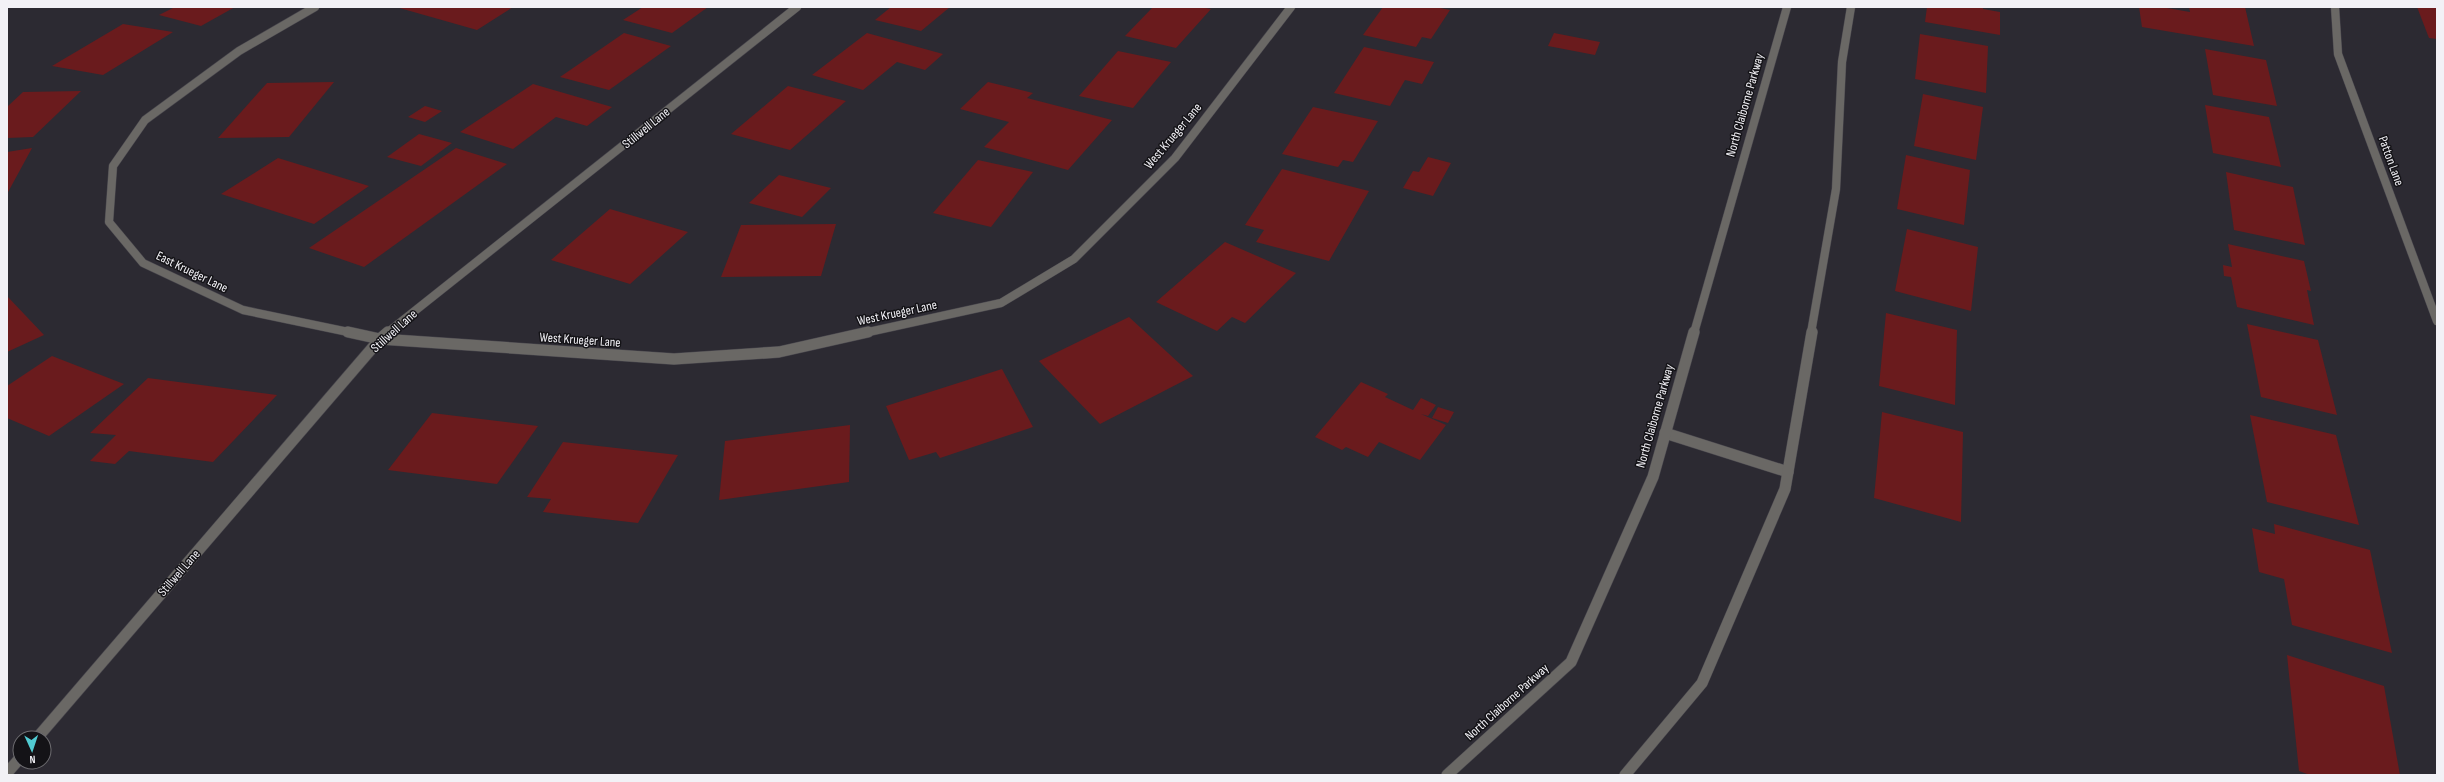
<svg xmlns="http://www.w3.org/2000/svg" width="2444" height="782" font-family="'Sofia Sans Condensed',sans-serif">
  <rect width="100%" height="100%" fill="#2c2a32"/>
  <g fill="#6a1b1d">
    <path d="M175 7H235L201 26 159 15Z"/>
    <path d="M396 7H513L477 30Z"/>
    <path d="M643 7H708L672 33 623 20Z"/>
    <path d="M891 7H950L921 31 875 20Z"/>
    <path d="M1153 7H1200L1211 9 1176 48 1125 36Z"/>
    <path d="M1383 7H1435L1450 10 1431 39 1422 37 1416 47 1363 35Z"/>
    <path d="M1927 7H1983V9L2000 12V35L1925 22Z"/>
    <path d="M2139 7H2161L2190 12 2189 7H2245L2254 46 2142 27Z"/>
    <path d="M2417 7H2437V39L2429 38Z"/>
    <path d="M123 24 173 32 103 75 52 66Z"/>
    <path d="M624 33 671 46 609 90 560 77Z"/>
    <path d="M867 33 943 54 925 70 897 62 863 90 812 75Z"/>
    <path d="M1554 33 1600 42 1595 55 1548 46Z"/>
    <path d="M1920 34 1988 46 1986 93 1915 79Z"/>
    <path d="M1364 47 1434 62 1422 84 1405 80 1390 106 1334 93Z"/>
    <path d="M2205 49 2266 60 2277 106 2213 95Z"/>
    <path d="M1118 51 1171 62 1133 108 1079 96Z"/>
    <path d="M334 82 289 137 218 138 267 83Z"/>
    <path d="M988 82 1033 93 1027 98 1112 120 1068 170 984 147 1009 122 960 109Z"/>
    <path d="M533 84 612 107 587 126 556 117 513 149 460 132Z"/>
    <path d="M788 86 846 101 790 150 731 134Z"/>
    <path d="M81 91 33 137 7 138V107L23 92Z"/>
    <path d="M1923 94 1983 107 1976 160 1914 146Z"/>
    <path d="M2205 105 2269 117 2281 167 2213 153Z"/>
    <path d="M425 106 442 111 425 122 408 117Z"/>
    <path d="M1313 107 1378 121 1353 162 1343 160 1338 167 1282 154Z"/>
    <path d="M419 134 452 143 421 166 387 157Z"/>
    <path d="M32 148 7 194V152Z"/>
    <path d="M456 148 507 164 364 267 309 248Z"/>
    <path d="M1906 155 1970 170 1964 225 1897 209Z"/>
    <path d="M1428 157 1451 163 1433 196 1403 188 1413 171 1419 172Z"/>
    <path d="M278 158 369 186 314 224 221 194Z"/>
    <path d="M978 160 1033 172 991 227 933 213Z"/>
    <path d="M1282 169 1369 191 1329 261 1256 242 1264 230 1245 225Z"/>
    <path d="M2226 172 2293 187 2305 245 2234 230Z"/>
    <path d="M779 175 831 188 802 217 749 203Z"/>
    <path d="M610 209 688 232 630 284 551 260Z"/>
    <path d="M836 224 821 276 721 277 741 225Z"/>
    <path d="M1907 229 1978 247 1971 311 1895 291Z"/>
    <path d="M1225 242 1296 273 1245 323 1232 317 1217 331 1156 302Z"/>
    <path d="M2228 244 2304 261 2311 291 2307 290 2314 325 2237 307 2231 277 2224 276 2223 265 2232 267Z"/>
    <path d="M7 296 44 335 7 352Z"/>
    <path d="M1886 313 1957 330 1955 405 1879 386Z"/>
    <path d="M1129 317 1193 376 1100 424 1039 361Z"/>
    <path d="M2247 324 2318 340 2337 415 2261 397Z"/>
    <path d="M52 356 124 384 49 436 7 418V386Z"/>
    <path d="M1002 369 1033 427 940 458 936 452 909 460 886 406Z"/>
    <path d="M148 378 277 395 213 462 129 451 115 464 90 461 116 435 90 433Z"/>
    <path d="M1361 382 1388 394 1385 397 1413 410 1421 398 1436 405 1428 416 1421 414 1446 425 1420 460 1379 442 1368 457 1346 447 1342 450 1315 437Z"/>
    <path d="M1438 407 1454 412 1448 423 1432 418Z"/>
    <path d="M1882 412 1963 432 1961 522 1874 498Z"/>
    <path d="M432 413 538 426 497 484 388 470Z"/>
    <path d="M2250 415 2336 435 2359 525 2267 502Z"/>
    <path d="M850 425 849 482 719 500 725 441Z"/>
    <path d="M563 442 678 455 638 523 543 512 551 499 527 497Z"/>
    <path d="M2274 524 2370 550 2392 653 2292 625 2284 579 2259 572 2252 528 2275 534Z"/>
    <path d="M2287 655 2384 686 2400 775H2310L2299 771Z"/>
  </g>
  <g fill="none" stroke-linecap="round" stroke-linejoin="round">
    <g stroke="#48464d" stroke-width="9">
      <g id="minor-far1">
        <path d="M315 7 239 51 145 120 113 166 109 222 143 263 243 310 353 333"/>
        <path d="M2335 7 2338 54 2437 321"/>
        <path d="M387 333 797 7"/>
        <path d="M864 333 1001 303 1074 259 1175 158 1291 7"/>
        <path d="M1694 333 1787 7"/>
        <path d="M1811 333 1836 189 1842 62 1851 7"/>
      </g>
    </g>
    <g stroke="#48464d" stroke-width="12">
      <g id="minor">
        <path d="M348 332 380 339 674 359 779 352 868 332"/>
        <path d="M1665 433 1788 472"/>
        <path d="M37 738 380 339 388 332"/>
        <path d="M7 773 20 758"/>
        <path d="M1447 775 1571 662 1653 477 1694 332"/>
        <path d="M1625 775 1702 683 1785 489 1812 332"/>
      </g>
    </g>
    <use href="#minor-far1" stroke="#6a6865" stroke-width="8"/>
    <use href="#minor" stroke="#6a6865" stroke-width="11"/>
  </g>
  <g text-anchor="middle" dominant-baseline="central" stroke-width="3" stroke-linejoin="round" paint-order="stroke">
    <g font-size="13" fill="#f2f1f6" stroke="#141317">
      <text transform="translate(1745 105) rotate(-74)">North Claiborne Parkway</text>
      <text transform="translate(646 128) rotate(-39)">Stillwell Lane</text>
      <text transform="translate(1173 136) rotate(-50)">West Krueger Lane</text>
      <text transform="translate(2391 161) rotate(70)">Patton Lane</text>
      <text transform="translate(192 272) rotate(26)">East Krueger Lane</text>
      <text transform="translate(897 313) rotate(-12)">West Krueger Lane</text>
      <text transform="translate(394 331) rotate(-42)">Stillwell Lane</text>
      <text transform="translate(580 340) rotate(4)">West Krueger Lane</text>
      <text transform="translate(1655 416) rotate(-74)">North Claiborne Parkway</text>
      <text transform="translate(179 573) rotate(-49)">Stillwell Lane</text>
      <text transform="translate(1507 702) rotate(-42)">North Claiborne Parkway</text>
    </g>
  </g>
  <rect width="2444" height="782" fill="none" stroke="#f2f1f6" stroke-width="16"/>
  <g transform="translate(32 750) rotate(177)"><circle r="19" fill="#141317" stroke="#6d6c70"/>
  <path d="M0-3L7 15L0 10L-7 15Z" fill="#51ccd3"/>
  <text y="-6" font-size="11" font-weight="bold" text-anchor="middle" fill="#f2f1f6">N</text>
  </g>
</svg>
